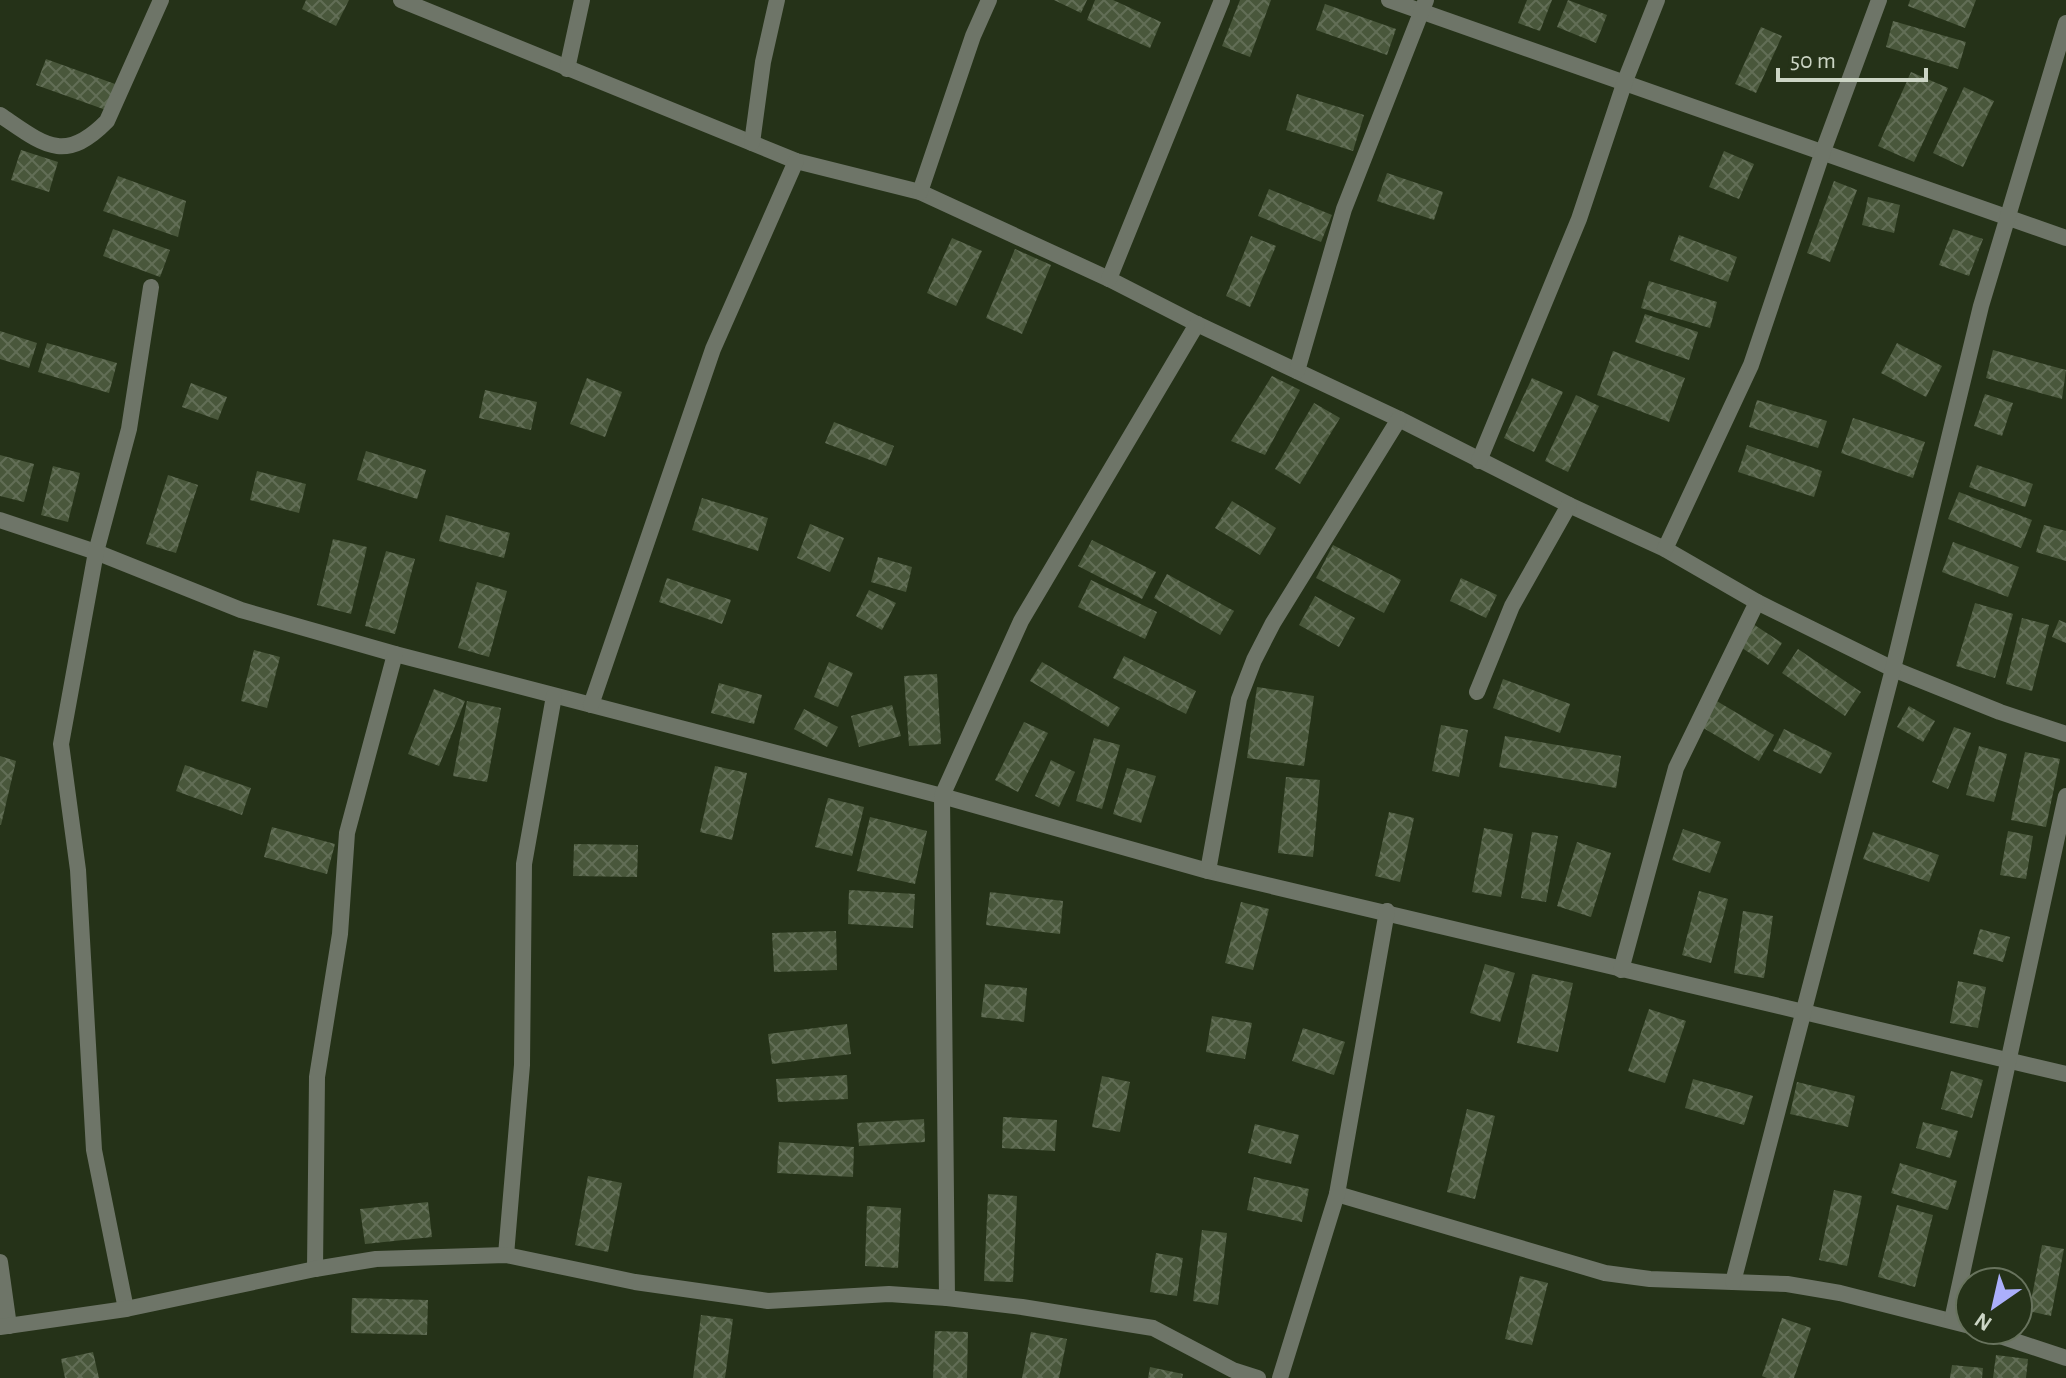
<svg xmlns="http://www.w3.org/2000/svg" width="2066" height="1378" font-family="'Alegreya Sans',sans-serif">
  <defs>
    <pattern id="building-cross-hatch" width="8" height="8" patternUnits="userSpaceOnUse" patternTransform="scale(2)"><rect width="8" height="8" fill="#49573b"/><path d="M0 0l8 8M0 8l8-8" fill="none" stroke="#626e56"/></pattern>
  </defs>
  <rect width="100%" height="100%" fill="#253218"/>
  <g fill="url(#building-cross-hatch)">
    <path d="M306 0H349L336 26 302 9Z"/>
    <path d="M1054 0H1087L1081 13Z"/>
    <path d="M1095 0H1113L1161 22 1150 48 1087 20Z"/>
    <path d="M1240 0H1271L1250 57 1222 46Z"/>
    <path d="M1527 0H1552L1540 31 1518 23Z"/>
    <path d="M1568 0 1607 15 1596 43 1557 27Z"/>
    <path d="M1910 0H1976L1965 28 1908 6Z"/>
    <path d="M1325 4 1396 29 1387 55 1316 30Z"/>
    <path d="M1893 21 1966 42 1958 69 1886 47Z"/>
    <path d="M1761 27 1782 36 1756 93 1735 84Z"/>
    <path d="M46 59 115 84 106 110 36 85Z"/>
    <path d="M1911 72 1948 88 1914 162 1878 146Z"/>
    <path d="M1964 87 1994 101 1963 167 1933 153Z"/>
    <path d="M1297 94 1364 115 1353 151 1286 130Z"/>
    <path d="M21 150 58 162 49 192 11 180Z"/>
    <path d="M1724 151 1754 164 1739 199 1709 187Z"/>
    <path d="M1387 173 1443 192 1434 220 1377 201Z"/>
    <path d="M118 176 186 201 178 237 103 211Z"/>
    <path d="M1834 181 1857 190 1830 262 1807 253Z"/>
    <path d="M1269 189 1332 215 1321 242 1258 216Z"/>
    <path d="M1868 197 1900 205 1894 233 1862 225Z"/>
    <path d="M113 229 170 250 160 277 103 256Z"/>
    <path d="M1953 229 1983 239 1969 276 1939 265Z"/>
    <path d="M1679 235 1737 257 1728 282 1670 260Z"/>
    <path d="M1251 236 1276 246 1250 307 1226 296Z"/>
    <path d="M952 238 982 251 956 306 927 293Z"/>
    <path d="M1015 249 1051 265 1022 334 986 318Z"/>
    <path d="M1649 281 1717 302 1710 328 1641 308Z"/>
    <path d="M1645 314 1698 332 1689 360 1635 342Z"/>
    <path d="M0 331 37 343 29 368 0 359Z"/>
    <path d="M47 343 117 363 109 393 38 372Z"/>
    <path d="M1897 343 1942 366 1926 397 1881 373Z"/>
    <path d="M1993 350 2066 370 2062 399 1986 378Z"/>
    <path d="M1613 351 1685 378 1669 422 1597 395Z"/>
    <path d="M1272 376 1300 390 1265 455 1231 441Z"/>
    <path d="M587 378 622 392 605 437 570 424Z"/>
    <path d="M1532 378 1563 392 1534 452 1504 438Z"/>
    <path d="M191 383 227 397 218 420 182 407Z"/>
    <path d="M485 390 537 402 531 430 479 418Z"/>
    <path d="M1985 394 2013 403 2002 436 1974 426Z"/>
    <path d="M1576 395 1599 406 1568 472 1545 461Z"/>
    <path d="M1757 400 1827 421 1818 448 1749 427Z"/>
    <path d="M1314 403 1340 418 1300 484 1275 469Z"/>
    <path d="M1853 418 1925 442 1913 478 1841 453Z"/>
    <path d="M834 422 894 446 886 466 825 443Z"/>
    <path d="M1747 445 1822 471 1814 497 1738 472Z"/>
    <path d="M366 451 426 470 417 499 357 480Z"/>
    <path d="M0 455 34 464 24 502 0 496Z"/>
    <path d="M1977 465 2033 484 2025 507 1969 487Z"/>
    <path d="M53 466 80 473 68 522 41 515Z"/>
    <path d="M257 471 306 484 299 513 250 500Z"/>
    <path d="M168 475 198 485 176 553 146 544Z"/>
    <path d="M1959 492 2032 520 2021 548 1948 519Z"/>
    <path d="M702 498 768 518 758 551 692 530Z"/>
    <path d="M1232 501 1276 528 1260 555 1215 528Z"/>
    <path d="M446 515 510 533 504 558 439 541Z"/>
    <path d="M810 524 844 538 830 572 797 558Z"/>
    <path d="M2044 525 2066 531V561L2036 552Z"/>
    <path d="M333 539 367 547 351 614 317 605Z"/>
    <path d="M1092 540 1156 572 1142 599 1078 566Z"/>
    <path d="M1953 542 2019 567 2008 597 1942 572Z"/>
    <path d="M1333 545 1401 580 1384 613 1316 578Z"/>
    <path d="M386 551 415 559 395 634 365 626Z"/>
    <path d="M878 557 912 567 906 592 871 582Z"/>
    <path d="M1167 574 1234 611 1220 635 1154 598Z"/>
    <path d="M667 578 731 600 722 624 659 602Z"/>
    <path d="M1461 578 1497 595 1486 618 1450 601Z"/>
    <path d="M1091 580 1157 612 1145 639 1078 607Z"/>
    <path d="M477 582 507 591 489 657 458 648Z"/>
    <path d="M869 590 896 603 882 630 856 616Z"/>
    <path d="M1315 596 1355 618 1339 647 1299 625Z"/>
    <path d="M1975 603 2013 614 1995 678 1956 666Z"/>
    <path d="M2022 618 2049 625 2032 691 2006 684Z"/>
    <path d="M2059 620 2066 623V643L2052 637Z"/>
    <path d="M1753 624 1782 643 1768 665 1739 646Z"/>
    <path d="M1798 649 1861 692 1845 716 1782 673Z"/>
    <path d="M254 650 280 657 267 708 241 701Z"/>
    <path d="M1124 656 1196 691 1186 714 1113 678Z"/>
    <path d="M829 662 853 673 838 707 814 697Z"/>
    <path d="M1042 662 1120 708 1108 727 1030 681Z"/>
    <path d="M937 674 941 744 909 746 904 676Z"/>
    <path d="M1503 679 1570 704 1560 733 1493 708Z"/>
    <path d="M719 683 762 695 754 724 711 713Z"/>
    <path d="M1257 687 1314 696 1304 766 1247 758Z"/>
    <path d="M434 689 465 701 439 766 408 754Z"/>
    <path d="M1715 700 1774 735 1759 761 1700 726Z"/>
    <path d="M467 701 501 708 487 782 453 776Z"/>
    <path d="M892 705 901 736 859 747 851 716Z"/>
    <path d="M1909 706 1935 721 1923 742 1897 727Z"/>
    <path d="M804 709 838 727 827 747 794 729Z"/>
    <path d="M1024 722 1048 733 1018 792 995 780Z"/>
    <path d="M1441 725 1468 730 1459 777 1432 771Z"/>
    <path d="M1954 727 1971 733 1948 789 1932 782Z"/>
    <path d="M1784 729 1832 753 1821 774 1773 751Z"/>
    <path d="M1505 736 1621 756 1616 788 1499 767Z"/>
    <path d="M1094 738 1120 745 1102 809 1076 801Z"/>
    <path d="M1979 746 2007 754 1994 802 1966 795Z"/>
    <path d="M2025 752 2060 759 2046 827 2011 820Z"/>
    <path d="M0 756 16 761 1 825H0Z"/>
    <path d="M1051 760 1075 772 1059 807 1035 796Z"/>
    <path d="M185 765 251 788 242 815 176 791Z"/>
    <path d="M715 766 747 773 732 840 700 832Z"/>
    <path d="M1127 768 1156 776 1141 823 1113 814Z"/>
    <path d="M1286 777 1320 780 1313 857 1278 853Z"/>
    <path d="M828 798 864 807 852 856 815 847Z"/>
    <path d="M1389 812 1414 818 1400 882 1375 876Z"/>
    <path d="M870 817 927 831 915 884 857 871Z"/>
    <path d="M272 827 335 844 327 874 264 857Z"/>
    <path d="M1484 828 1513 834 1501 897 1472 892Z"/>
    <path d="M1683 829 1721 842 1710 873 1672 860Z"/>
    <path d="M2008 831 2033 836 2026 879 2000 875Z"/>
    <path d="M1532 832 1558 836 1546 902 1521 898Z"/>
    <path d="M1873 832 1939 855 1929 882 1863 859Z"/>
    <path d="M1577 842 1611 853 1591 917 1557 906Z"/>
    <path d="M574 844 638 845 637 877 573 876Z"/>
    <path d="M849 890 915 894 913 928 848 924Z"/>
    <path d="M1699 891 1728 899 1711 963 1682 955Z"/>
    <path d="M990 892 1063 901 1060 934 986 925Z"/>
    <path d="M1241 902 1269 909 1253 970 1225 963Z"/>
    <path d="M1743 911 1773 916 1764 978 1734 973Z"/>
    <path d="M1980 929 2010 937 2003 962 1973 954Z"/>
    <path d="M836 931 837 970 774 972 772 933Z"/>
    <path d="M1485 964 1515 973 1500 1022 1470 1013Z"/>
    <path d="M1532 974 1573 983 1558 1052 1517 1043Z"/>
    <path d="M1958 981 1986 987 1978 1028 1950 1023Z"/>
    <path d="M985 984 1027 988 1024 1022 981 1017Z"/>
    <path d="M1649 1009 1686 1021 1665 1083 1628 1071Z"/>
    <path d="M1212 1016 1252 1023 1245 1059 1206 1052Z"/>
    <path d="M847 1024 851 1054 772 1064 768 1034Z"/>
    <path d="M1303 1028 1345 1042 1334 1075 1292 1061Z"/>
    <path d="M1951 1071 1983 1080 1972 1118 1941 1109Z"/>
    <path d="M847 1075 848 1099 778 1102 776 1079Z"/>
    <path d="M1102 1076 1130 1082 1120 1132 1092 1127Z"/>
    <path d="M1693 1079 1753 1096 1744 1125 1685 1108Z"/>
    <path d="M1797 1082 1855 1096 1848 1127 1790 1114Z"/>
    <path d="M1467 1109 1495 1116 1475 1199 1447 1192Z"/>
    <path d="M1003 1117 1057 1120 1055 1151 1002 1148Z"/>
    <path d="M924 1119 925 1142 859 1146 857 1123Z"/>
    <path d="M1923 1122 1958 1131 1950 1158 1916 1148Z"/>
    <path d="M1255 1124 1299 1135 1291 1164 1248 1153Z"/>
    <path d="M779 1142 854 1147 853 1177 777 1173Z"/>
    <path d="M1900 1163 1957 1181 1948 1210 1891 1193Z"/>
    <path d="M588 1176 622 1183 608 1252 575 1245Z"/>
    <path d="M1254 1177 1309 1189 1302 1222 1247 1210Z"/>
    <path d="M1834 1190 1862 1196 1847 1266 1819 1260Z"/>
    <path d="M988 1194 1017 1196 1013 1282 984 1281Z"/>
    <path d="M428 1202 432 1237 365 1244 360 1209Z"/>
    <path d="M1897 1205 1933 1215 1915 1287 1878 1277Z"/>
    <path d="M867 1206 901 1208 898 1268 865 1266Z"/>
    <path d="M1202 1230 1227 1233 1218 1305 1193 1301Z"/>
    <path d="M2042 1245 2064 1249 2051 1316 2029 1311Z"/>
    <path d="M1156 1253 1183 1258 1177 1296 1150 1292Z"/>
    <path d="M1520 1276 1548 1283 1532 1345 1505 1339Z"/>
    <path d="M352 1298 428 1300 427 1335 351 1333Z"/>
    <path d="M701 1315 733 1319 725 1378H693Z"/>
    <path d="M1782 1318 1811 1328 1794 1378H1767L1762 1376Z"/>
    <path d="M935 1331 968 1332 967 1378H933Z"/>
    <path d="M1031 1332 1067 1339 1059 1378H1022Z"/>
    <path d="M93 1352 99 1378H65L61 1359Z"/>
    <path d="M1996 1355 2028 1359 2026 1378H1993Z"/>
    <path d="M1952 1365 1983 1368 1982 1378H1950Z"/>
    <path d="M1150 1367 1183 1374 1182 1378H1148Z"/>
  </g>
  <g fill="none" stroke-linecap="round" stroke-linejoin="round">
    <g stroke="#6e7568" stroke-width="16">
      <path d="M401 0 796 161 920 192 1109 279 1197 324 1399 419 1569 505 1665 549 1757 602 1893 669 2000 712 2066 734"/>
      <path d="M1389 0 2066 238"/>
      <path d="M567 69 582 0"/>
      <path d="M0 115C43 144 64 165 107 121L161 0"/>
      <path d="M752 143 763 62 777 0"/>
      <path d="M920 192 973 36 989 0"/>
      <path d="M1109 279 1222 0"/>
      <path d="M1297 371 1344 209 1426 0"/>
      <path d="M1479 461 1579 219 1625 81 1657 0"/>
      <path d="M0 520 96 552 241 610 395 654 942 796 1208 871 2066 1074"/>
      <path d="M1665 549 1751 365 1822 154 1879 0"/>
      <path d="M1477 692 1512 606 1569 505"/>
      <path d="M591 705 713 349 796 161"/>
      <path d="M1208 871 1239 699 1254 660 1273 623 1399 419"/>
      <path d="M1621 970 1676 768 1757 602"/>
      <path d="M1337 1194 1605 1273 1650 1279 1787 1284 1840 1293 1970 1326"/>
      <path d="M506 1255 522 1065 524 864 554 696"/>
      <path d="M0 1262 9 1326"/>
      <path d="M315 1269 317 1077 340 934 347 833 395 654"/>
      <path d="M1733 1282 1893 669 1981 306 2066 23"/>
      <path d="M947 1298 942 796 1021 621 1197 324"/>
      <path d="M126 1309 94 1150 78 870 61 744 96 552 129 429 151 287"/>
      <path d="M1952 1320 2066 796"/>
      <path d="M0 1327 126 1309 315 1269 376 1259 506 1255 635 1282 768 1301 889 1294 947 1298 1022 1307 1153 1328 1233 1370 1258 1378"/>
      <path d="M1982 1330 2066 1358"/>
      <path d="M1280 1378 1337 1194 1387 911"/>
    </g>
  </g>
  <g transform="translate(1994 1306) rotate(214)"><circle r="38" fill="#253218" stroke="#68735d" stroke-width="2"/>
  <path d="M0-6L14 30L0 20L-14 30Z" fill="#abaffb"/>
  <text y="-12" font-size="22" font-weight="bold" text-anchor="middle" fill="#ccd5c5">N</text>
  </g>
  <path d="M1778 68v12h148v-12" fill="none" stroke="#ccd5c5" stroke-width="4"/>
  <text x="1790" y="68" font-size="24" fill="#ccd5c5" stroke="#253218" stroke-width="6" paint-order="stroke">50 m</text>
</svg>
